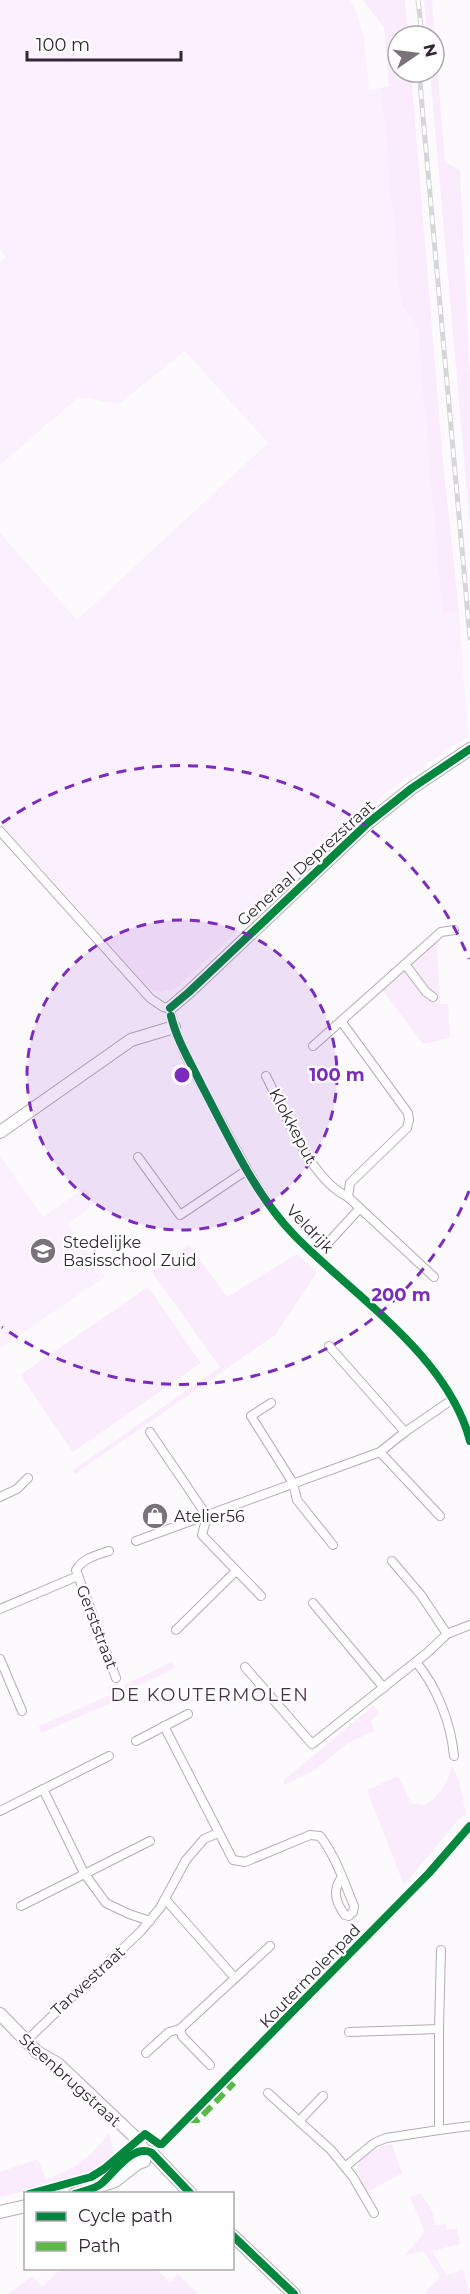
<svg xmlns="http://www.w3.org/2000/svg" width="470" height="2294" font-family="Montserrat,sans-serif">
  <rect width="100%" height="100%" fill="#fdfafe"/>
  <g fill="#fbf0fd">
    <path d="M0 0H350L357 14 364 37 369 90 381 88 401 305 417 325 442 612H459L468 736 384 794 178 987 162 992 149 990 0 823V533L77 620 268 443 185 351 119 404 79 397 0 465V263L6 257 0 249Z"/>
    <path d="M0 1156 43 1217 85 1188 95 1204 68 1224 105 1277 0 1348Z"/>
  </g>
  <g fill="#faecfc">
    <path d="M363 0H405L408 36H398V72H411L443 462 459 612H442L417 325 401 305 381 88 389 86 384 27Z"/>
    <path d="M424 0H432L445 162 460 170 470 379V526L430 72H434V36H427Z"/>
    <path d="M436 931 438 940 437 946 440 1004H448L450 1038 423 1044 378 984Z"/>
    <path d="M189 1244 227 1297 297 1254 317 1272 275 1335 75 1474 72 1471 220 1367 152 1272Z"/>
    <path d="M148 1287 201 1363 73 1452 20 1375Z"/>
    <path d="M172 1662 175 1668 127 1691 124 1685Z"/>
    <path d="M116 1684 120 1694 119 1699C93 1712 67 1721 41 1733L39 1726 110 1695 108 1687Z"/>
    <path d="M374 1705 379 1714 371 1721 374 1731 348 1743 315 1770 284 1785V1780Z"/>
    <path d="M451 1767H453L460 1784 466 1814 458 1820 404 1885 367 1790 398 1776 411 1803 425 1805C437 1799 450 1780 451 1767Z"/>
    <path d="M109 2132 113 2149 116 2154 98 2171 87 2176 0 2197V2172L38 2159 46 2180C74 2168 92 2158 109 2132Z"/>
    <path d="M392 2144 402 2173 366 2193C349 2162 361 2151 392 2144Z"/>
    <path d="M421 2193 432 2211 435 2225 446 2224 447 2230 457 2228 460 2244 432 2251 446 2275 463 2269 470 2294H427L425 2292 440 2277 439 2275 423 2251 404 2256 425 2232 410 2197Z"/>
    <path d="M61 2269H156L170 2282 178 2274 198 2294H8L32 2276 42 2287Z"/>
  </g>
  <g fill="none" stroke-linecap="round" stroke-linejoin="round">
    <g stroke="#b3adb4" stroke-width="10">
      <g id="street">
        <path d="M0 831 150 998 163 1007 170 1008C176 1045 198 1079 216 1112 239 1154 260 1199 294 1235 354 1297 447 1353 470 1441"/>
        <path d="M405 964 426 992 433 997"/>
        <path d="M341 1021 408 1113 409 1120 407 1128 350 1183 348 1197"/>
        <path d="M313 1046 441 932 454 930"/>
        <path d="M266 1076C285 1113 310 1179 348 1197L434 1277"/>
        <path d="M138 1157 180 1215 247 1170"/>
        <path d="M316 1256 360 1208"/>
        <path d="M329 1346 405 1432"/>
        <path d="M271 1403 251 1416 293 1483 297 1500 333 1545"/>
        <path d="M150 1432 207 1516 202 1535 261 1596"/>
        <path d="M380 1452 440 1516"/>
        <path d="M0 1497 17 1489 28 1478"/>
        <path d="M136 1541 380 1452 405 1432 453 1399"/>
        <path d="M109 1551C97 1555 83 1558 76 1570L116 1678"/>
        <path d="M392 1561 421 1595 447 1634"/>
        <path d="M313 1603 384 1688"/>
        <path d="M0 1609 78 1576"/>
        <path d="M176 1630 235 1572"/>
        <path d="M0 1659 22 1711"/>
        <path d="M416 1662C437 1687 451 1723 454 1756"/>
        <path d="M245 1667 312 1744 427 1653 447 1634 470 1625"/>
        <path d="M164 1726 233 1860 245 1862 310 1835 320 1836C336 1857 344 1882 354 1906L353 1912 349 1916 345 1915C335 1902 332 1890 342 1877"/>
        <path d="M136 1741 188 1714"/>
        <path d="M43 1789 84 1873 106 1903 129 1914 150 1921"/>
        <path d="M0 1811 109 1756"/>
        <path d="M165 1899 235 1978"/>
        <path d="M21 1906 150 1841"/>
        <path d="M441 1950 439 2029V2130L470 2126"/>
        <path d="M349 2032 439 2029"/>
        <path d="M26 2041 141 1931 160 1908 186 1860 204 1839 218 1833"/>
        <path d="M146 2053 169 2032 180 2029"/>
        <path d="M210 2065 182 2036 180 2029 270 1946"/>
        <path d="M268 2093 331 2150 353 2177 374 2213"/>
        <path d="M299 2121 323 2096"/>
        <path d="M345 2167 374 2143 386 2138 439 2130"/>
      </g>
    </g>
    <g stroke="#b3adb4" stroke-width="14">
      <g id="secondary">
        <path d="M170 1008 189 992 368 823 412 788 470 749"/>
        <path d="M0 1132 131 1040 174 1027"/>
        <path d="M0 2014 37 2052 58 2064 138 2140 144 2151V2161"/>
        <path d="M101 2185C111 2172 134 2144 152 2153L191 2194"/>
        <path d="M75 2194 115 2181 138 2163 144 2161"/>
        <path d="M0 2212 26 2206"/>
        <path d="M232 2235 294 2294"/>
      </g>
    </g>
    <use href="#street" stroke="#fffeff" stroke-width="8"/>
    <use href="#secondary" stroke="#fffeff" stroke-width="12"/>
    <g stroke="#d6d5d7" stroke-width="5">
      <g id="rail">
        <path d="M418 0 422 36"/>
        <path d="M419 72 470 638"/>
      </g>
    </g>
    <use href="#rail" stroke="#fff" stroke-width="3" stroke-dasharray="9" stroke-linecap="butt"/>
    <path stroke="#58b947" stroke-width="6" stroke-dasharray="12 6" stroke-linecap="butt" d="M187 2120H198L234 2083"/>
    <g stroke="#fff" stroke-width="11">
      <g id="cycleway">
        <path d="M170 1008 189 992 368 823 412 788 470 749"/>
        <path d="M171 1016C177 1041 191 1063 202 1086 229 1137 255 1195 295 1236 354 1296 448 1356 470 1441"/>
        <path d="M29 2194 91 2177 104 2169 145 2134 159 2144H162L429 1873 470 1826"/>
        <path d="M75 2194C83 2191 96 2189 102 2183 114 2173 133 2143 152 2153L191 2194"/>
        <path d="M232 2235 294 2294"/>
      </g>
    </g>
    <use href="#cycleway" stroke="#00873e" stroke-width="8"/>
  </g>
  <circle cx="182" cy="1075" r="155" fill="#7b2cbf" fill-opacity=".12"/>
  <g fill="none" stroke="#7b2cbf" stroke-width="3" stroke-dasharray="10 8">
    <circle cx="182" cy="1075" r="155"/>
    <path d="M469 1191A310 310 0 0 1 2 1327M2 823A310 310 0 0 1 469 959"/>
  </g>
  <defs>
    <g id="school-disc" transform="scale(1.35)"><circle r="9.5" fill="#79727a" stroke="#fff"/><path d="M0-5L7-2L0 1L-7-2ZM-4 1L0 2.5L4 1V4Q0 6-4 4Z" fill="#fff"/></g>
    <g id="shop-disc" transform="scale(1.35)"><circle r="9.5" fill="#79727a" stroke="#fff"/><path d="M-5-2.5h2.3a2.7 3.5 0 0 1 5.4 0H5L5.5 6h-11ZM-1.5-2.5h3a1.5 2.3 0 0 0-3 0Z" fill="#fff"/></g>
  </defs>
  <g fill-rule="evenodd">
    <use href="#school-disc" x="43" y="1251"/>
    <use href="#shop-disc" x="155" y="1516"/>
  </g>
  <g text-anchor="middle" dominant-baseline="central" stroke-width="4.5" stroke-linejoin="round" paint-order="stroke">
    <g font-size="16" fill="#322833" stroke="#fff">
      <text transform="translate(306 863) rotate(-42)">Generaal Deprezstraat</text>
      <text transform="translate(293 1126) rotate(62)">Klokkeput</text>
      <text transform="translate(310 1229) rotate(46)">Veldrijk</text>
      <text transform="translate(97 1627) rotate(69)">Gerststraat</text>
      <text transform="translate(310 1976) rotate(-46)">Koutermolenpad</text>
      <text transform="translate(88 1981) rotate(-43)">Tarwestraat</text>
      <text transform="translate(70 2080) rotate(42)">Steenbrugstraat</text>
    </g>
    <g font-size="16" fill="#322833" stroke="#fff" text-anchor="start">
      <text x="63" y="1242">Stedelijke<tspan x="63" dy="18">Basisschool Zuid</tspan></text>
      <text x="174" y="1516">Atelier56</text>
    </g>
    <g font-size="18" letter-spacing="1.5" fill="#463148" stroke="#fff">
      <text x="210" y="1695">DE KOUTERMOLEN</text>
    </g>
  </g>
  <circle cx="182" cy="1075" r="9" fill="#7b2cbf" stroke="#fff" stroke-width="3"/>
  <g font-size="18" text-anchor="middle" font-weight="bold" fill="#7b2cbf" stroke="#fff" stroke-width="4.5" stroke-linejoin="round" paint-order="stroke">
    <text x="337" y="1081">100 m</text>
    <text x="401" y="1301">200 m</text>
  </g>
  <rect x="24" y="2192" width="210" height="78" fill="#ffffff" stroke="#ada9ad" stroke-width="1.5"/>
  <rect x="36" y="2212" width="30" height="9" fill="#00873e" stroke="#ada9ad" stroke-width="1.5"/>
  <text x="78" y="2222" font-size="18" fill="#322833">Cycle path</text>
  <rect x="36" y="2242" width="30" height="9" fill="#58b947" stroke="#ada9ad" stroke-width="1.5"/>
  <text x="78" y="2252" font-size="18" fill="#322833">Path</text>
  <g transform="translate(416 54) rotate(76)"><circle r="28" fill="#ffffff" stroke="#ada9ad" stroke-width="1.5"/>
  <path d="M0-4.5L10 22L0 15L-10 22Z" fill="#79727a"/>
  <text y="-9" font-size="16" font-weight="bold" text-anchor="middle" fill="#322833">N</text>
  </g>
  <path d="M27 51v9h154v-9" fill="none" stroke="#322833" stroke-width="3"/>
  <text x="36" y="51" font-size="18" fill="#322833" stroke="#ffffff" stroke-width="4.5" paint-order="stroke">100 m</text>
</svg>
